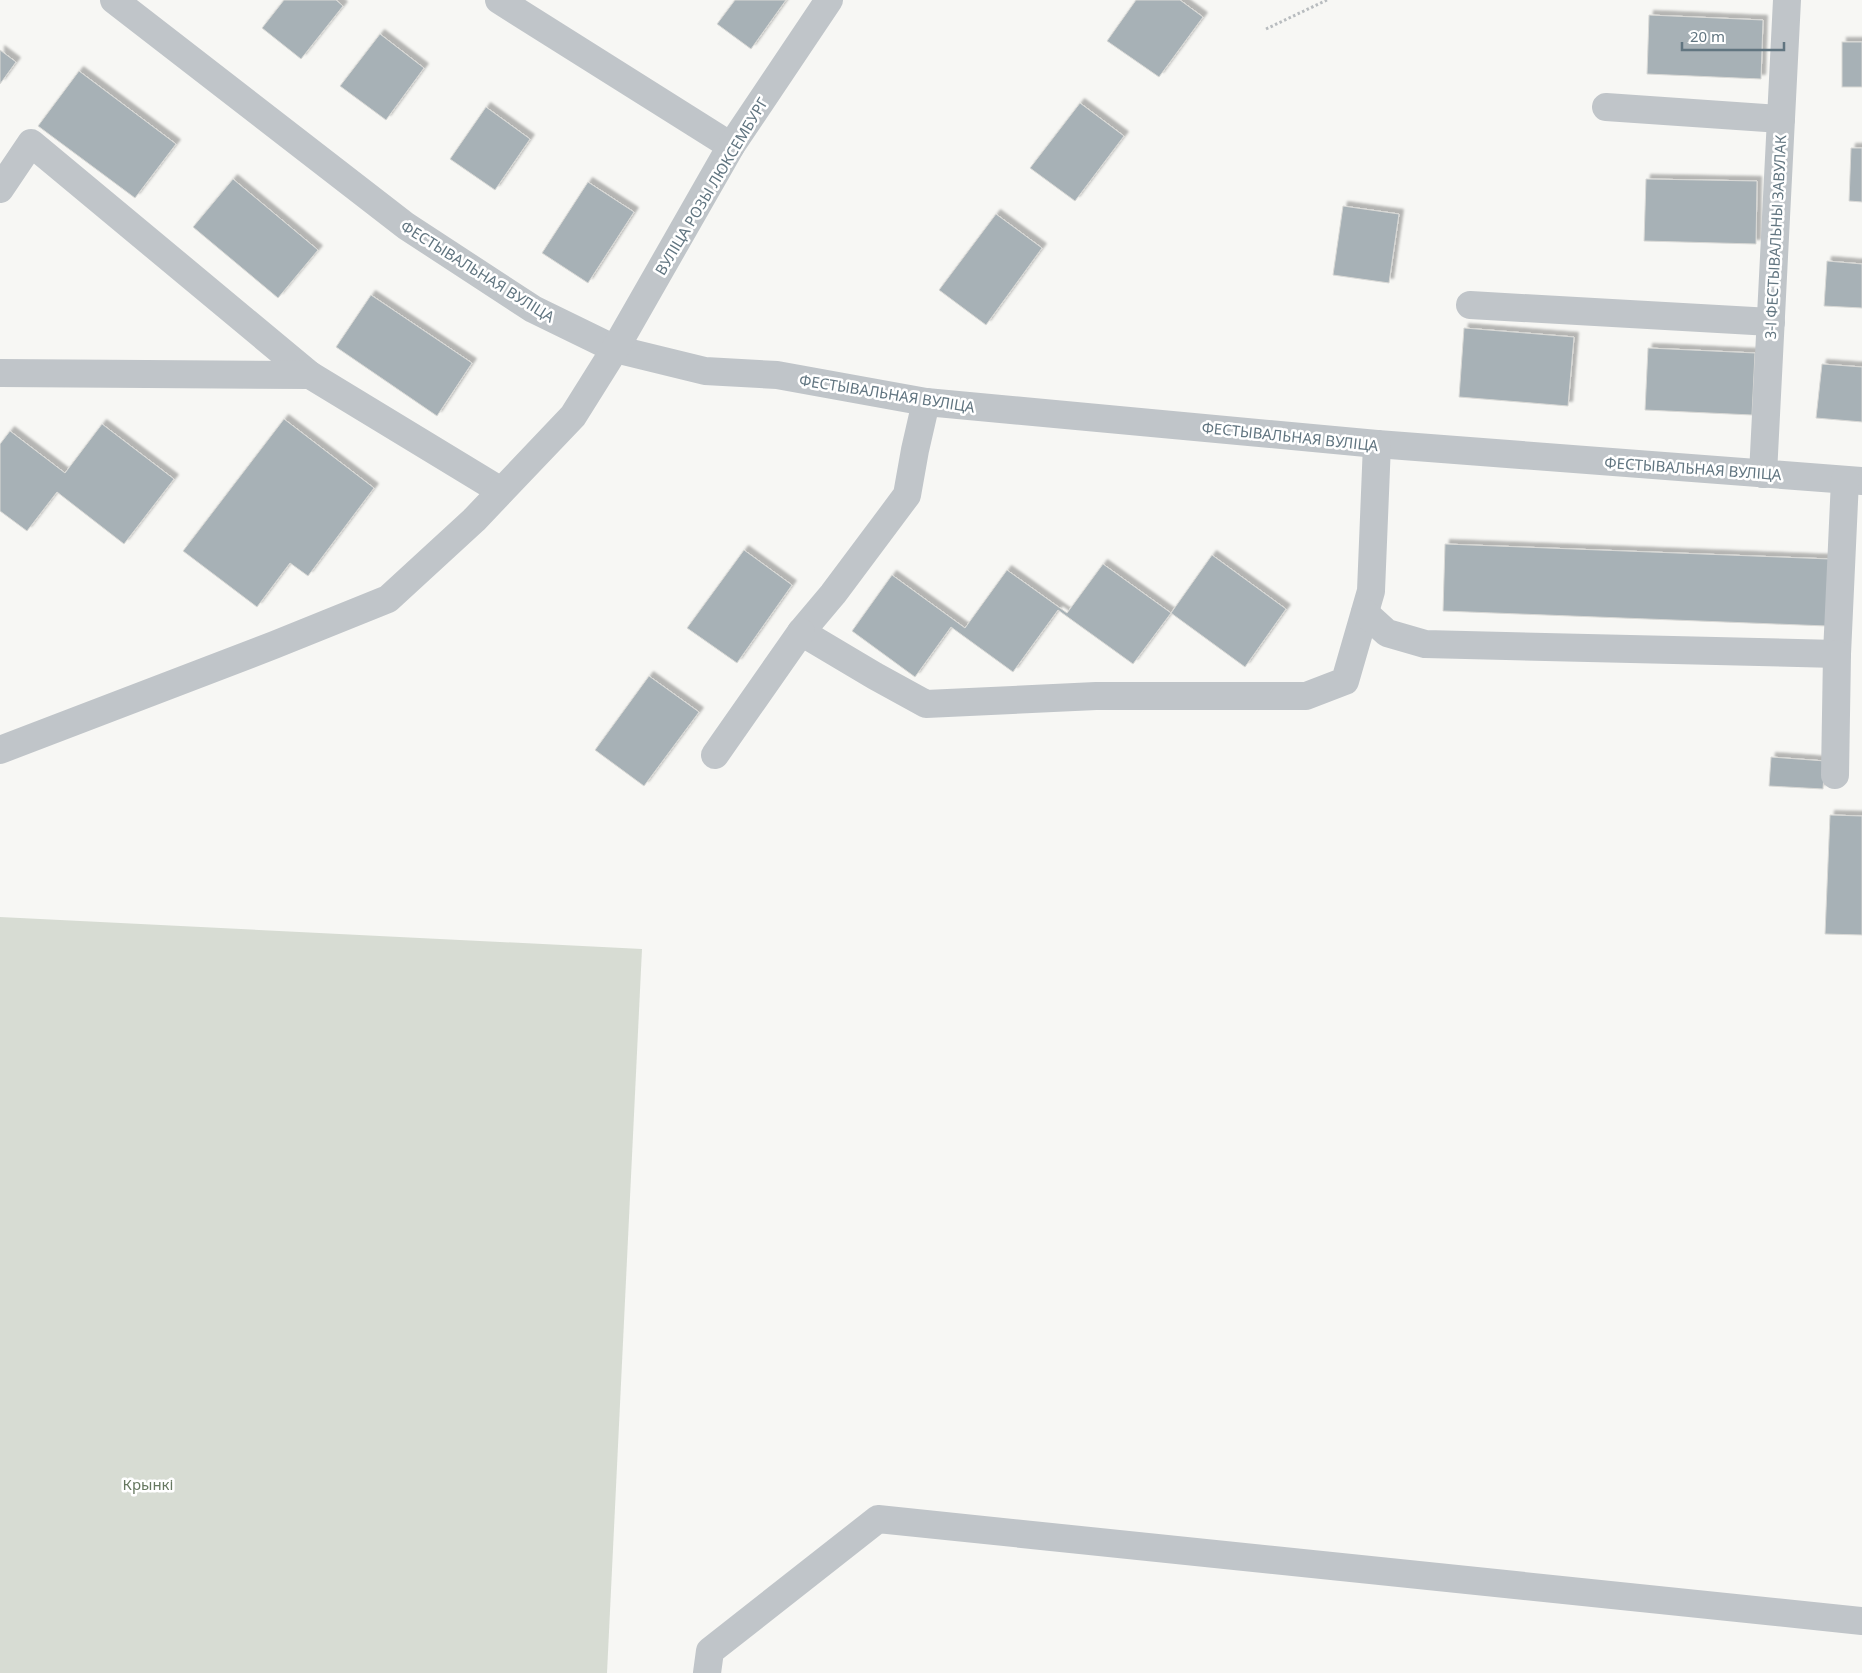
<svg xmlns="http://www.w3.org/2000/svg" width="1862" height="1673" font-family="'Noto Sans',sans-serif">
  <defs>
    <filter id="shadow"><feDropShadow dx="4.5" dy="-4.5" stdDeviation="1" flood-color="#0004"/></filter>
  </defs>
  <rect width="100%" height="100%" fill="#f7f7f4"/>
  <path fill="#d7dcd3" d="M0 917 642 949 607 1673H0Z"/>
  <g fill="#a7b1b6" stroke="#d9d9d6" filter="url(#shadow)">
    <path d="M284 0H336L343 6 301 59 262 28Z"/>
    <path d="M735 0H786L751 49 717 24Z"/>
    <path d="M1136 0H1180L1203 17 1159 77 1107 41Z"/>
    <path d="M1649 15 1763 20 1761 79 1647 74Z"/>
    <path d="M380 34 424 68 386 120 340 86Z"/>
    <rect x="1842" y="42" width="20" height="45"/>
    <path d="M0 50 16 62 0 84Z"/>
    <path d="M79 71 176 144 135 198 38 126Z"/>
    <path d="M1080 103 1124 136 1075 201 1030 168Z"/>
    <path d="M486 107 530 139 495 190 450 159Z"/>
    <path d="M1851 148H1862V202L1849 201Z"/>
    <path d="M233 179 318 250 278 298 193 227Z"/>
    <path d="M1646 179 1757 181 1756 244 1644 241Z"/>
    <path d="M588 182 634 212 588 283 542 253Z"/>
    <path d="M1343 206 1399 214 1389 283 1333 275Z"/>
    <path d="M996 214 1042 248 986 325 939 290Z"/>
    <path d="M1827 261 1862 264V308L1824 306Z"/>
    <path d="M371 295 472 363 437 416 336 347Z"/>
    <path d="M1464 328 1574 337 1568 406 1459 397Z"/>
    <path d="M1648 348 1755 353 1752 415 1645 410Z"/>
    <path d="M1822 364 1862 367V422L1816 418Z"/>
    <path d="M284 419 374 488 308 576 290 563 257 607 183 551Z"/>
    <path d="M102 424 174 479 124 544 57 492 27 531 0 511V444L10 431 65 473Z"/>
    <path d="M1445 544 1830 559 1827 626 1443 611Z"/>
    <path d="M744 550 792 585 737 663 687 628Z"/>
    <path d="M1212 555 1286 609 1245 667 1171 613Z"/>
    <path d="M1103 564 1171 613 1133 664 1058 610 1013 672 951 627 915 677 852 631 892 575 965 628 1007 570 1067 613Z"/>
    <path d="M649 676 699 712 644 786 595 750Z"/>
    <path d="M1771 757 1825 761 1823 789 1769 786Z"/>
    <path d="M1830 815 1862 816V935L1825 934Z"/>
  </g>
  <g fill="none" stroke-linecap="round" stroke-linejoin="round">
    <path stroke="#b8bcbf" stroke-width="3" stroke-dasharray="2.5 2.5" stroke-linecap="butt" d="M1266 29 1327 0"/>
    <g stroke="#c0c5c9" stroke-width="28">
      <path d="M114 0 406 226 533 309 615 349 705 371 777 375 926 402 1377 444 1862 481"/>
      <path d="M499 0 731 146"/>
      <path d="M1606 107 1781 119"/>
      <path d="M0 189 31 143 310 375"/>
      <path d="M1470 305 1771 322"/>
      <path d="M0 373 310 375 501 491"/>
      <path d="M926 402 915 450 907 495 833 594 801 632 875 676 926 704 1096 696H1306L1345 681 1371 591 1377 444"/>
      <path d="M1763 474 1787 0"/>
      <path d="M1365 613 1387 633 1425 644 1837 654 1845 480"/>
      <path d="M0 750 274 645 388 599 474 520 573 416 615 349 731 146 829 0"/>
      <path d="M715 755 801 632"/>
      <path d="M1835 775 1837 654"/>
      <path d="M707 1673 710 1651 878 1519 1862 1621"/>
    </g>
  </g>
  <g text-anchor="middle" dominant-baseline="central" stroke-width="5" stroke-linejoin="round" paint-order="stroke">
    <g font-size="15" fill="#617580" stroke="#fff">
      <text transform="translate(711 186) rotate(-59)">ВУЛІЦА РОЗЫ ЛЮКСЕМБУРГ</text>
      <text transform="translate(1775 237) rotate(-87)">3-І ФЕСТЫВАЛЬНЫ ЗАВУЛАК</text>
      <text transform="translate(478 271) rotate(32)">ФЕСТЫВАЛЬНАЯ ВУЛІЦА</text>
      <text transform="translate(887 393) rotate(9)">ФЕСТЫВАЛЬНАЯ ВУЛІЦА</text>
      <text transform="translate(1290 436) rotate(6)">ФЕСТЫВАЛЬНАЯ ВУЛІЦА</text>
      <text transform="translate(1693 468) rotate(4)">ФЕСТЫВАЛЬНАЯ ВУЛІЦА</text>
    </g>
    <g font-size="15" fill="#667860" stroke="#fff">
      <text x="148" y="1484">Крынкі</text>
    </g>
  </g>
  <path d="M1682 42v8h102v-8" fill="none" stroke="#617580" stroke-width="2.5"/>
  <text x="1690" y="42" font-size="15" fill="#617580" stroke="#ffffff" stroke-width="4" paint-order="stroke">20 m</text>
</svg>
